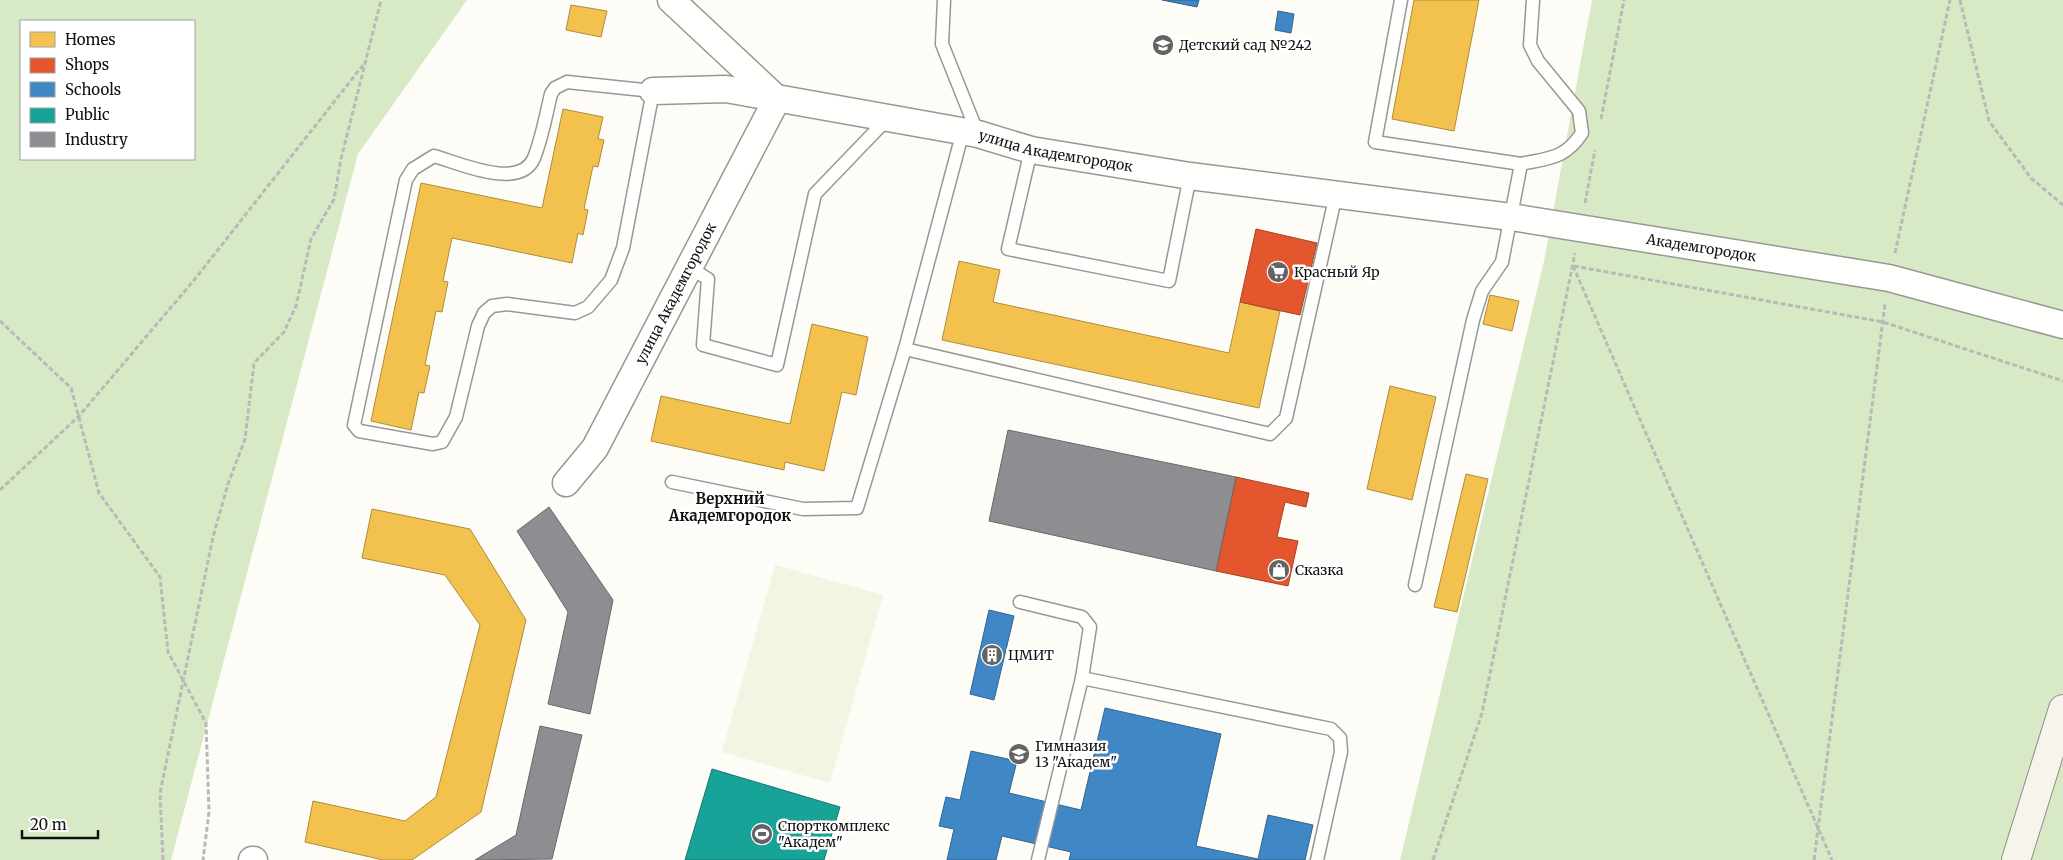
<svg xmlns="http://www.w3.org/2000/svg" width="2063" height="860" font-family="Merriweather,serif">
  <rect width="100%" height="100%" fill="#fdfcf7"/>
  <g fill="#d8eac5" fill-rule="evenodd">
    <path d="M0 0H467L358 154 171 860H0ZM194 21V159H21V21Z"/>
    <path d="M1592 0H2063V860H1400L1544 261Z"/>
  </g>
  <path fill="#f0f6e1" d="M775 565 883 595 830 783 722 752Z"/>
  <g fill="#f2c14e" stroke="#ae8c3c">
    <path d="M1414 0H1479L1454 131 1392 119Z"/>
    <path d="M571 5 607 11 601 37 566 30Z"/>
    <path d="M563 109 603 117 598 139 604 140 598 167 593 166 584 209 588 210 583 235 578 233 572 263 452 238 443 281 448 282 442 312 436 311 425 365 430 366 424 393 419 392 411 430 371 421 421 183 542 208Z"/>
    <path d="M959 261 1000 270 993 302 1229 353 1240 302 1280 311 1259 408 942 340Z"/>
    <path d="M1490 295 1519 301 1512 331 1483 324Z"/>
    <path d="M812 324 868 337 856 395 842 392 824 471 785 462 784 470 651 441 661 396 790 424Z"/>
    <path d="M1390 386 1436 397 1412 500 1367 489Z"/>
    <path d="M1466 474 1488 479 1457 612 1434 607Z"/>
    <path d="M372 509 470 529 526 620 481 812 412 860H383L305 842 313 801 405 821 436 797 480 625 445 575 362 558Z"/>
  </g>
  <g fill="#e4572e" stroke="#a54225">
    <path d="M1256 229 1317 243 1300 315 1240 302Z"/>
    <path d="M1236 477 1309 493 1306 507 1285 502 1277 537 1298 541 1288 586 1216 571Z"/>
  </g>
  <g fill="#3f88c5" stroke="#31648f">
    <path d="M1162 0H1199L1197 7Z"/>
    <path d="M1278 11 1294 14 1291 33 1275 30Z"/>
    <path d="M989 610 1014 616 994 700 970 694Z"/>
    <path d="M1105 708 1221 734 1196 846 1258 859 1268 815 1313 825 1305 860H1069L1071 852 1002 836 996 860H947L954 829 939 826 946 797 960 800 971 751 1017 761 1009 793 1081 810Z"/>
  </g>
  <path fill="#17a398" stroke="#157770" d="M712 769 840 807 824 860H685Z"/>
  <g fill="#8d8d92" stroke="#68686b">
    <path d="M1008 430 1236 477 1216 571 989 521Z"/>
    <path d="M549 507 613 600 590 714 548 704 568 612 517 531Z"/>
    <path d="M540 726 582 735 552 859 475 860 516 835Z"/>
  </g>
  <g fill="none" stroke-linecap="round" stroke-linejoin="round">
    <g stroke="#979795" stroke-width="15">
      <g id="service">
        <path d="M944 0 942 44 978 134"/>
        <path d="M1401 0 1375 142 1521 164"/>
        <path d="M567 82 653 91 623 248 611 280 588 307 575 313 507 304 492 306 484 313 478 326 456 417 442 442 433 444 359 431 354 425 406 180 413 169 434 156C459 163 520 191 534 158 542 138 546 115 551 94L555 88Z"/>
        <path d="M963 131 905 349 1270 434 1286 418 1336 194"/>
        <path d="M1031 150 1008 249 1169 281 1190 176"/>
        <path d="M689 267 708 279 703 345 777 365 815 194 888 118"/>
        <path d="M672 482 803 509 857 508 905 349"/>
        <path d="M1415 585 1473 320 1482 291 1502 262 1521 164C1549 158 1565 159 1582 133L1579 111 1538 61 1530 45 1533 0"/>
        <path d="M1020 602 1082 617 1090 627 1082 678"/>
        <path d="M1038 860 1082 678 1331 729 1340 738 1341 752 1317 860"/>
      </g>
    </g>
    <g stroke="#979795" stroke-width="29">
      <g id="minor">
        <path d="M671 0 777 99"/>
        <path id="s1" d="M653 91 726 89 978 134 1031 150 1190 176 1511 217 1889 278 2063 325"/>
        <path id="s2" d="M566 483 595 448 777 99"/>
        <path d="M252 860H254"/>
      </g>
    </g>
    <g stroke="#8e8d8b" stroke-width="30">
      <path id="secondary" d="M2016 860 2063 709"/>
    </g>
    <g stroke="#b9b9b8" stroke-width="3" stroke-dasharray="5 2.5" stroke-linecap="butt">
      <path d="M1960 0 1989 121 2031 178 2063 205"/>
      <path d="M1601 119 1624 0"/>
      <path d="M1585 203 1595 150"/>
      <path d="M1895 253 1950 0"/>
      <path d="M1573 266 1832 860"/>
      <path d="M1574 266 1883 322 2063 381"/>
      <path d="M0 321 71 388 99 493 160 577 168 652 206 723 209 812 203 860"/>
      <path d="M0 490 79 416 195 279 363 65"/>
      <path d="M163 860 160 793 213 537 228 484 245 439 254 363 284 332 296 306 311 239 334 199 341 159 381 0"/>
      <path d="M1433 860 1482 713 1575 253"/>
      <path d="M1814 860 1885 304"/>
    </g>
    <use href="#service" stroke="#fffffe" stroke-width="12"/>
    <use href="#minor" stroke="#fffffe" stroke-width="26"/>
    <use href="#secondary" stroke="#f6f4eb" stroke-width="28"/>
  </g>
  <defs>
    <g id="school-disc" transform="scale(1.125)"><circle r="9.5" fill="#646362" stroke="#fff"/><path d="M0-5L7-2L0 1L-7-2ZM-4 1L0 2.5L4 1V4Q0 6-4 4Z" fill="#fff"/></g>
    <g id="supermarket-disc" transform="scale(1.125)"><circle r="9.5" fill="#646362" stroke="#fff"/><path d="M-6-5.5h2.5l.6 2H6L4.5 2H-2.5L-4.4-4H-6ZM-1.5 3.2a1.3 1.3 0 1 0 .1 0ZM3 3.2a1.3 1.3 0 1 0 .1 0Z" fill="#fff"/></g>
    <g id="shop-disc" transform="scale(1.125)"><circle r="9.5" fill="#646362" stroke="#fff"/><path d="M-5-2.5h2.3a2.7 3.5 0 0 1 5.4 0H5L5.5 6h-11ZM-1.5-2.5h3a1.5 2.3 0 0 0-3 0Z" fill="#fff"/></g>
    <g id="building-disc" transform="scale(1.125)"><circle r="9.5" fill="#646362" stroke="#fff"/><path d="M-4-6H4V6H1V3H-1V6H-4ZM-2.5-4.3h1.7v1.8h-1.7ZM.8-4.3h1.7v1.8H.8ZM-2.5-1h1.7V.8h-1.7ZM.8-1h1.7V.8H.8Z" fill="#fff"/></g>
    <g id="stadium-disc" transform="scale(1.125)"><circle r="9.5" fill="#646362" stroke="#fff"/><path d="M0-5a6.5 5 0 1 0 0 10a6.5 5 0 1 0 0-10ZM-3.5-1.8h7v3.6h-7Z" fill="#fff"/></g>
  </defs>
  <g fill-rule="evenodd">
    <use href="#school-disc" x="1163" y="45"/>
    <use href="#supermarket-disc" x="1278" y="272"/>
    <use href="#shop-disc" x="1279" y="570"/>
    <use href="#building-disc" x="992" y="655"/>
    <use href="#school-disc" x="1019" y="754"/>
    <use href="#stadium-disc" x="762" y="834"/>
  </g>
  <g text-anchor="middle" dominant-baseline="central" stroke-width="5" stroke-linejoin="round" paint-order="stroke">
    <g font-size="14" fill="#111" stroke="#fff" text-anchor="start">
      <text x="1179" y="45">Детский сад №242</text>
      <text x="1294" y="272">Красный Яр</text>
      <text x="1295" y="570">Сказка</text>
      <text x="1008" y="655">ЦМИТ</text>
      <text x="1035" y="746">Гимназия<tspan x="1035" dy="16">13 "Академ"</tspan></text>
      <text x="778" y="826">Спорткомплекс<tspan x="778" dy="16">"Академ"</tspan></text>
    </g>
    <g font-size="14" fill="#111" stroke="#fff">
      <text stroke="none"><textPath href="#s1" startOffset="409">улица Академгородок</textPath></text>
      <text stroke="none"><textPath href="#s1" startOffset="1062">Академгородок</textPath></text>
      <text stroke="none"><textPath href="#s2" startOffset="220">улица Академгородок</textPath></text>
    </g>
    <g font-size="15" font-weight="bold" fill="#111" stroke="#fff">
      <text x="730" y="498">Верхний<tspan x="730" dy="17">Академгородок</tspan></text>
    </g>
  </g>
  <rect x="20" y="20" width="175" height="140" fill="#ffffff" stroke="#a0a0a0"/>
  <rect x="30" y="32" width="25" height="15" fill="#f2c14e" stroke="#a0a0a0"/>
  <text x="65" y="45" font-size="15" fill="#111111">Homes</text>
  <rect x="30" y="58" width="25" height="15" fill="#e4572e" stroke="#a0a0a0"/>
  <text x="65" y="70" font-size="15" fill="#111111">Shops</text>
  <rect x="30" y="82" width="25" height="15" fill="#3f88c5" stroke="#a0a0a0"/>
  <text x="65" y="95" font-size="15" fill="#111111">Schools</text>
  <rect x="30" y="108" width="25" height="15" fill="#17a398" stroke="#a0a0a0"/>
  <text x="65" y="120" font-size="15" fill="#111111">Public</text>
  <rect x="30" y="132" width="25" height="15" fill="#8d8d92" stroke="#a0a0a0"/>
  <text x="65" y="145" font-size="15" fill="#111111">Industry</text>
  <path d="M22 830v8h76v-8" fill="none" stroke="#111111" stroke-width="2.5"/>
  <text x="30" y="830" font-size="15" fill="#111111" stroke="#ffffff" stroke-width="4" paint-order="stroke">20 m</text>
</svg>
